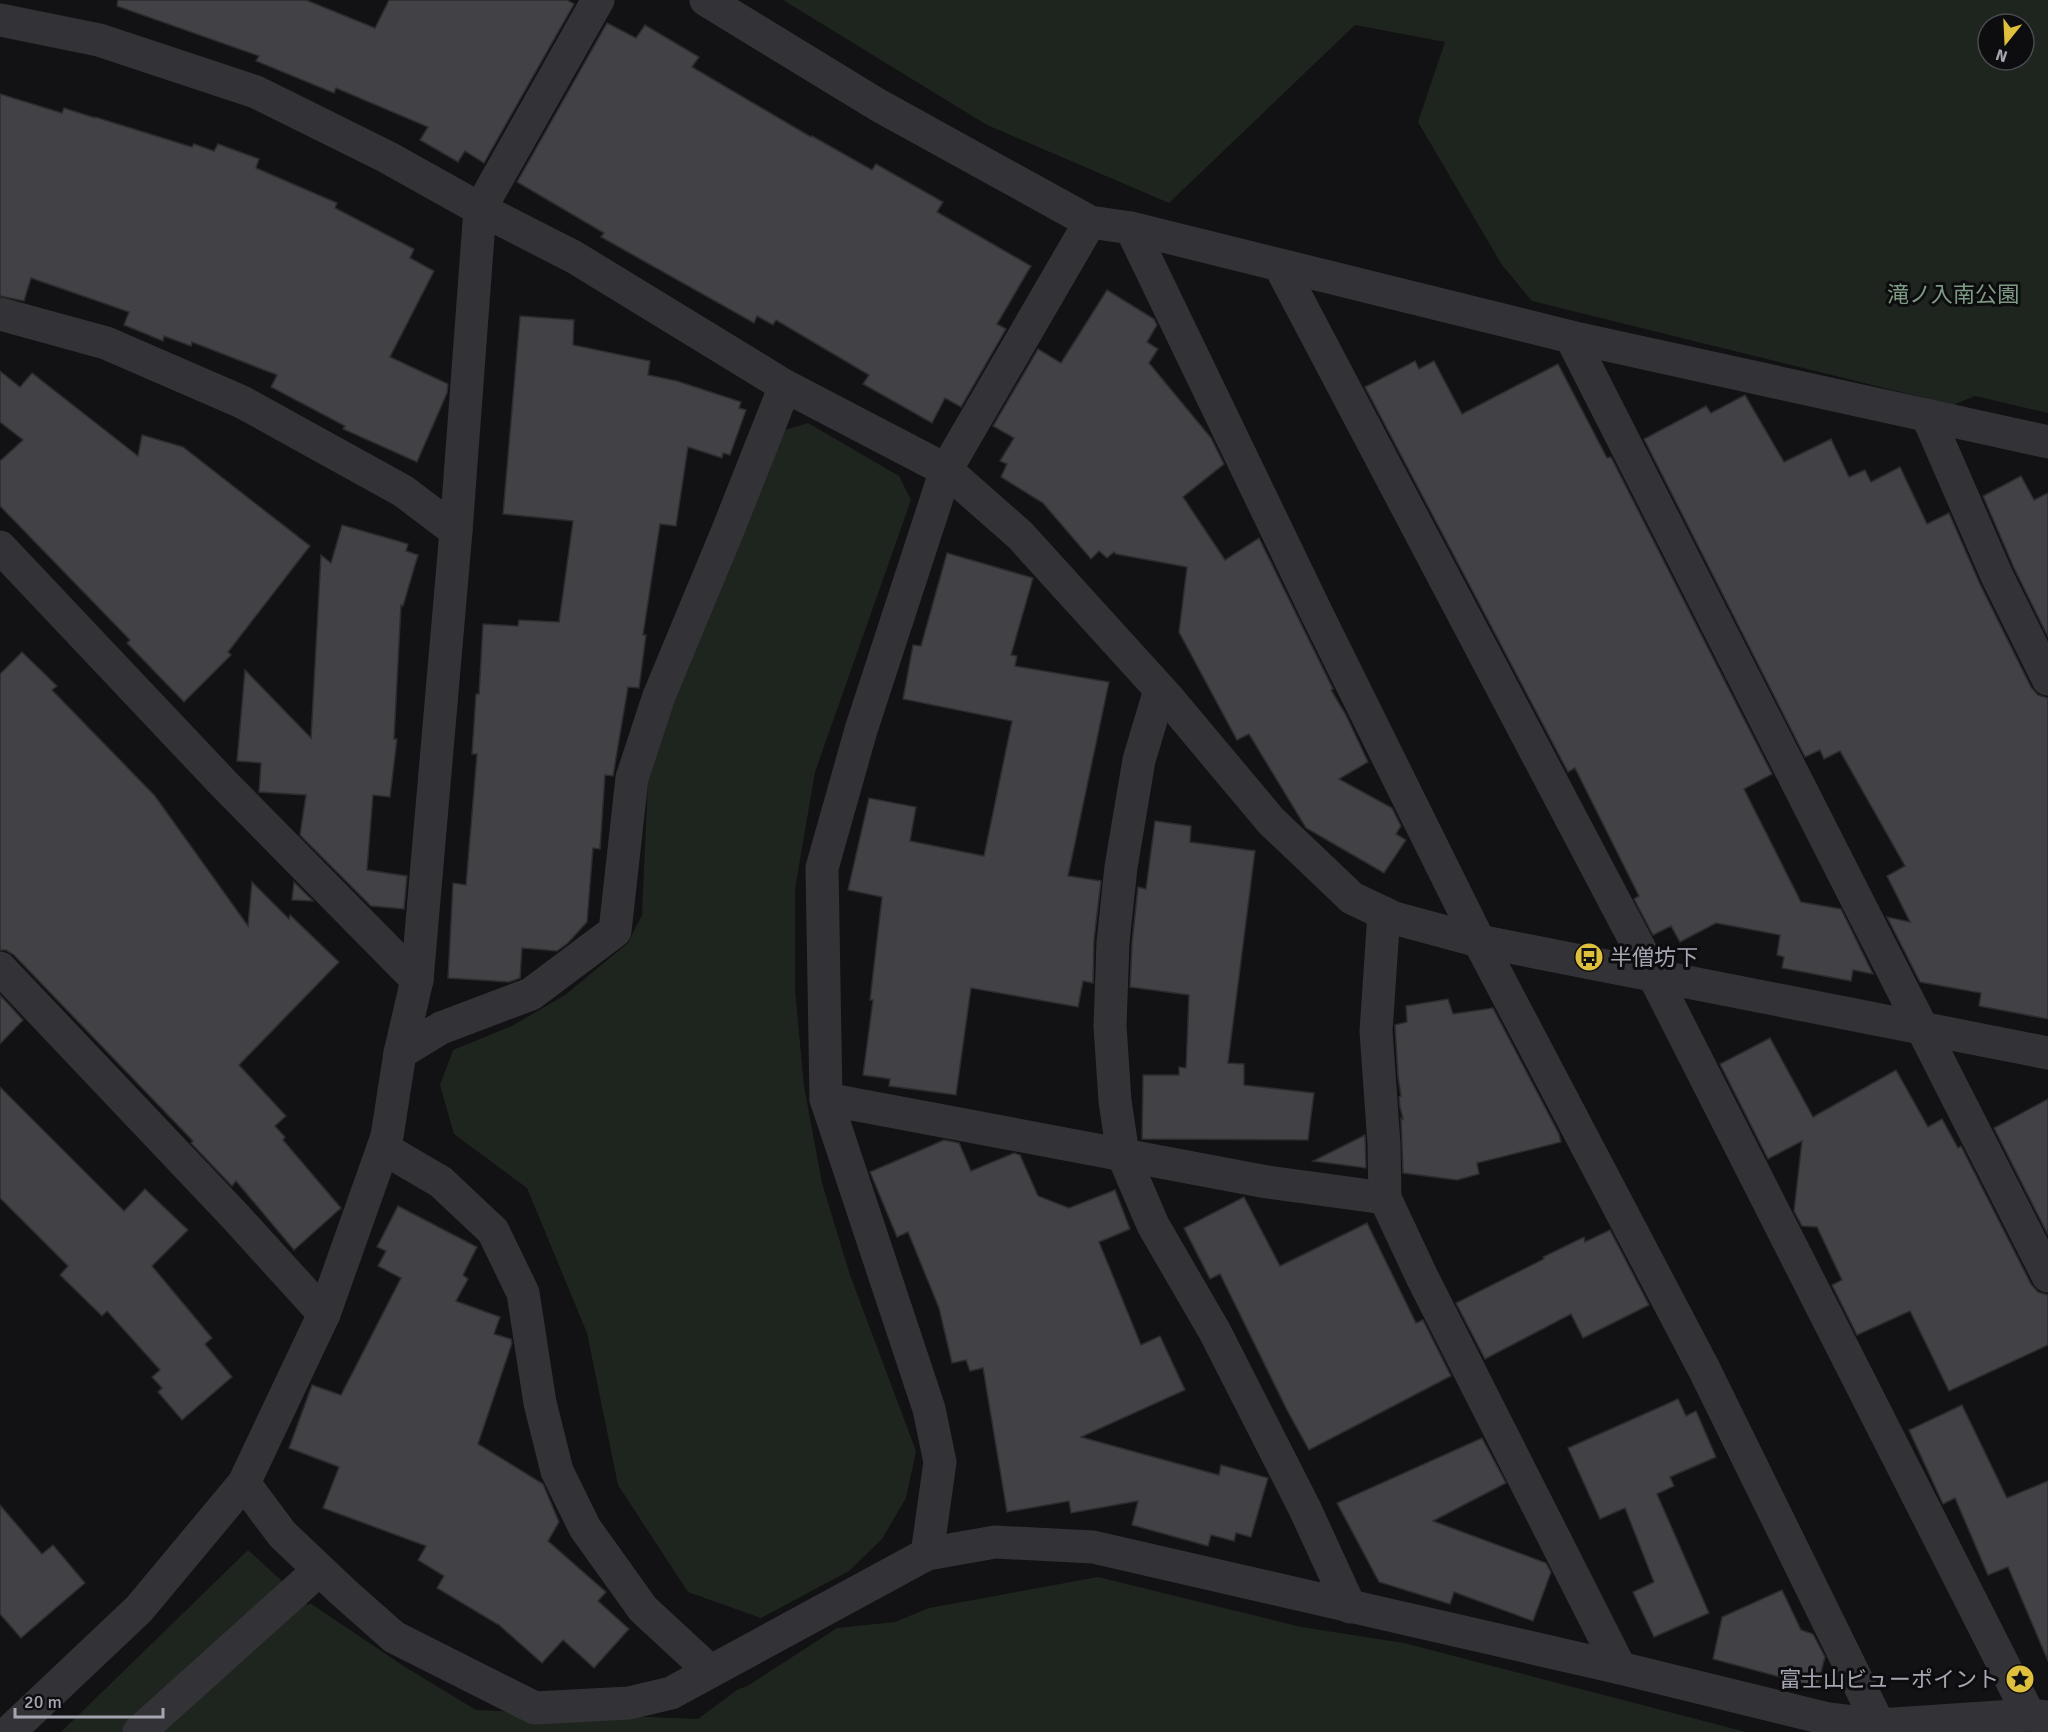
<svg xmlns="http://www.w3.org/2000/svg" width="2048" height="1732" font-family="Signika,'Noto Sans JP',sans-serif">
  <rect width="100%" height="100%" fill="#121113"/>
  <g fill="#1e251f" fill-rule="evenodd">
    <path d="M783 0H2048V413L1975 396 1953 405 1532 301 1502 265 1418 122 1445 42 1355 25 1169 203 987 125ZM1988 24H2024V60H1988Z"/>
    <path d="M808 423 899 476 911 500 815 772 795 889V990L804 1086 822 1183 850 1275 916 1451 906 1498 882 1539 849 1571 761 1618 688 1592 618 1485 587 1333 527 1188 454 1134 440 1085 453 1050 512 1026 565 995 628 943 642 915 648 778 690 656 785 430Z"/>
    <path d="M248 1550 308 1605 310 1603 402 1665 476 1710 698 1719 737 1690 749 1685 837 1628 895 1622 929 1608 1098 1577 1301 1627 1404 1643 1746 1732H61Z"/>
  </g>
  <g fill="#414146" stroke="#2c2c2e" stroke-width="1.5">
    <path d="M118 0H306L375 28 389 0H567L574 4 484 163 465 151 458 162 420 140 428 127 336 88 334 93 256 61 259 56 117 6Z"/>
    <path d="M607 23 636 38 645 25 699 57 692 67 811 137 812 136 872 170 876 164 943 202 937 212 1031 266 997 324 1006 329 961 407 945 398 932 423 863 384 869 375 776 320 773 325 757 316 754 323 601 237 604 233 517 182Z"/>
    <path d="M0 94 62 113 64 108 95 118V117L192 147 194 144 214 151 218 144 259 159 256 168 337 203 335 208 414 249 410 258 434 271 390 357 448 384 447 393 417 462 343 429 345 426 271 387 277 375 192 342 191 346 164 336 163 341 124 325 129 312 31 278 24 301 0 296Z"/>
    <path d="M1107 290 1154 319 1157 325 1147 342 1158 349 1149 363 1211 438 1224 464 1183 497 1225 560 1259 538 1333 689 1331 690 1346 715 1368 762 1339 779 1392 808 1401 826 1396 834 1406 840 1384 873 1306 828 1249 734 1237 740 1179 632 1187 567 1116 554 1114 552 1107 558 1099 551 1091 559 1043 503 1001 477 1007 464 1000 461 1014 438 993 426 1038 349 1061 363Z"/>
    <path d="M520 316 574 320 573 345 650 361 648 375 677 381 741 402 739 408 746 410 730 455 723 453 722 458 688 447 676 526 660 524 643 635H646L639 688 628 687 613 776 605 775 600 849 593 848 587 922 568 943 557 951 522 948 520 978 509 982 448 978 453 883 466 885 477 754H472L476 694H479L483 624 518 626 519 620 559 622 573 521 503 514Z"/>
    <path d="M1415 361 1419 369 1434 361 1462 414 1558 364 1607 458 1611 457 1772 774 1744 789 1801 902 1841 909 1873 974 1853 970 1851 981 1782 968 1784 957 1777 955 1780 935 1716 923 1680 942 1671 926 1653 935 1634 899 1639 896 1575 768 1568 772 1365 387Z"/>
    <path d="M0 371 20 387 32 373 138 456 142 435 183 447 310 546 228 652 231 655 184 702 127 643 130 640 0 506V461L23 440 0 422Z"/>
    <path d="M1745 395 1784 462 1831 439 1849 477 1865 470 1871 482 1900 467 1927 524 1949 513 1980 584 2031 687 2038 695 2048 698V1019L1979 1006 1981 993 1920 982 1887 917 1910 922 1887 876 1905 866 1840 751 1824 759 1820 750 1805 757 1644 439 1706 406 1711 413Z"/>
    <path d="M2021 476 2034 500 2048 493V637L2014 568 1983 496Z"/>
    <path d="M342 525 408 544 406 551 418 555 403 606 401 605 394 739H397L390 797 373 795 367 870 407 876 404 909 371 906 300 835 306 795 259 792 261 763 237 761 245 670 311 738 321 555 331 563Z"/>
    <path d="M947 553 1033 578 1011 655 1017 656 1015 666 1109 682 1068 876 1101 881 1094 940 1093 983 1083 981 1078 1007 971 988 956 1095 889 1086 890 1079 863 1075 873 1000H870L882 897 848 890 869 798 916 807 910 841 984 856 1012 721 903 699 913 645 921 646Z"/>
    <path d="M22 652 57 686 52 690 155 796 248 926 252 882 289 919 290 915 339 962 239 1065 286 1116 275 1126 285 1137 283 1140 341 1208 294 1250 236 1181 232 1186 191 1143 193 1141 14 955 6 950H0V674Z"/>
    <path d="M1155 821 1191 826 1190 842 1255 851 1228 1063 1244 1064V1085L1314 1093 1308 1140 1142 1139 1143 1075H1179V1067L1186 1068 1189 995 1130 987 1132 943 1138 887 1146 889Z"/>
    <path d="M294 882 313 901 292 900Z"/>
    <path d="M0 995 23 1020 0 1044Z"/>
    <path d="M1448 999 1453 1014 1493 1008 1559 1134 1561 1142 1477 1163 1479 1174 1457 1180 1403 1173 1401 1118 1403 1119 1400 1107 1399 1097 1401 1096 1398 1077 1395 1025 1407 1022 1406 1006Z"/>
    <path d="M1770 1038 1813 1117 1896 1070 1928 1127 1942 1119 1958 1148 1961 1146 2031 1284 2038 1292 2048 1295V1345L1949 1391 1910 1311 1857 1335 1832 1285 1842 1280 1817 1227 1802 1226 1794 1211 1802 1141 1768 1159 1720 1064Z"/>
    <path d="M0 1087 124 1211 145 1189 188 1230 152 1266 212 1338 205 1344 232 1377 182 1420 158 1392 162 1388 152 1377 160 1370 107 1311 102 1316 60 1275 68 1266 0 1198Z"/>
    <path d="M2048 1099V1235L1994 1128Z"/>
    <path d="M1365 1135 1366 1168 1313 1161Z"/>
    <path d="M944 1140 959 1143 971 1171 1014 1153 1020 1155 1038 1196 1069 1208 1115 1190 1130 1229 1099 1242 1141 1345 1160 1336 1185 1390 1081 1437 1219 1475 1221 1465 1268 1478 1251 1537 1236 1533 1234 1541 1211 1535 1208 1546 1132 1525 1138 1501 1071 1513 1069 1501 1007 1512 983 1368 970 1371 966 1360 952 1363 939 1308 908 1232 897 1237 870 1172Z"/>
    <path d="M1244 1197 1280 1266 1367 1223 1416 1323 1423 1320 1451 1376 1309 1450 1287 1410 1220 1274 1210 1279 1184 1228Z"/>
    <path d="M398 1206 477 1247 463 1275 468 1279 456 1301 500 1317 494 1334 511 1339 512 1343 478 1444 543 1484 559 1522 548 1541 606 1592 598 1601 629 1629 594 1668 563 1640 542 1663 499 1625 437 1588 444 1576 418 1560 426 1546 323 1508 339 1467 289 1448 312 1385 341 1395 401 1278 378 1266 386 1251 377 1247Z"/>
    <path d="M1610 1230 1649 1305 1583 1338 1571 1314 1485 1359 1456 1303 1544 1259 1543 1257 1584 1237 1585 1242Z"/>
    <path d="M1678 1399 1686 1416 1696 1411 1716 1457 1670 1477 1674 1486 1657 1494 1709 1613 1654 1637 1633 1592 1654 1582 1625 1508 1600 1519 1568 1448Z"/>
    <path d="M1962 1405 2007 1498 2048 1481V1661L2008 1567 1988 1575 1955 1498 1943 1504 1909 1430Z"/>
    <path d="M1482 1438 1506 1483 1433 1521 1546 1563 1551 1572 1533 1621 1454 1592 1450 1604 1379 1582 1337 1503Z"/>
    <path d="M0 1505 42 1554 53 1545 85 1583 21 1638 0 1614Z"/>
    <path d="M1782 1590 1801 1630 1813 1634 1825 1657 1817 1687 1713 1659 1722 1617Z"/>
  </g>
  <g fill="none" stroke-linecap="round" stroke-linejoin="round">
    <g stroke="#333337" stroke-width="33">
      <path d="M706 0 878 105 1090 222 1131 228 1571 337 2048 442"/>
      <path d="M0 20 99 40 256 92 387 157 480 209 574 257 785 386 946 470 1020 535 1168 698 1271 821 1352 898 1394 918 1479 941 2048 1053"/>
      <path d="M1131 228 1318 616 1479 941 1704 1369 1879 1725"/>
      <path d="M1280 266 1654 976 2029 1715"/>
      <path d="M0 314 106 343 242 402 403 491 456 531"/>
      <path d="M1571 337 2048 1276"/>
      <path d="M1927 415 1997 576 2048 679"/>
      <path d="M0 547 224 784 417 980"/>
      <path d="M1160 690 1139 760 1121 867 1113 942 1110 1026 1115 1101 1123 1155 1153 1225 1215 1332 1305 1509 1350 1607"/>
      <path d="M1384 913 1376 1031 1384 1144 1385 1198 1422 1277 1620 1668"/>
      <path d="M0 968 234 1215 324 1314"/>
      <path d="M400 1053 441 1028 531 994 615 931 632 778 659 696 728 530 785 386"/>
      <path d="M826 1099 1267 1182 1385 1198"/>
      <path d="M383 1148 441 1182 493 1231 523 1293 540 1403 557 1471 585 1528 643 1609 710 1671"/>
      <path d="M244 1483 282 1534 342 1591 394 1637 535 1708 629 1703 671 1693 927 1554 995 1542 1093 1547 1620 1668 1828 1719 1879 1725 2029 1715 2048 1717"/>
      <path d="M927 1554 940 1462 929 1409 826 1099 822 868 861 730 946 470 1090 222"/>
      <path d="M9 1732 139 1609 244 1483 324 1314 383 1148 387 1136 400 1053 417 980 456 531 480 209 598 0"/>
      <path d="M139 1732 319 1570"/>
    </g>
  </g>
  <defs>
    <g id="bus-disc" transform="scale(1.5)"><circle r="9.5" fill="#dfc03d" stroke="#0d0c0e"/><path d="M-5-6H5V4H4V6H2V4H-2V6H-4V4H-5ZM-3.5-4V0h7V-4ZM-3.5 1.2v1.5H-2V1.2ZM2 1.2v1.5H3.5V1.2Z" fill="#111"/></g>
    <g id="sight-disc" transform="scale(1.5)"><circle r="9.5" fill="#dfc03d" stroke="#0d0c0e"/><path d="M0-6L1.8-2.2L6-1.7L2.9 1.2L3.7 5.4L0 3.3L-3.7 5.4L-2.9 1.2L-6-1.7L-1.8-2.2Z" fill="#111"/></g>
  </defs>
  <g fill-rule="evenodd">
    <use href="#bus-disc" x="1589" y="957"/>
    <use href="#sight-disc" x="2020" y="1679"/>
  </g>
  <g text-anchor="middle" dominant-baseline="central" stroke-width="6" stroke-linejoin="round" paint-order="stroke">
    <g font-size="22" fill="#7d9b83" stroke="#0d0c0e">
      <text x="1953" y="294">滝ノ入南公園</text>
    </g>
    <g font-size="22" fill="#a4a6b2" stroke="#0d0c0e" text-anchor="start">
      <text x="1610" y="957">半僧坊下</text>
      <text x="1999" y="1679" text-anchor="end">富士山ビューポイント</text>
    </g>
  </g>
  <g transform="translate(2006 42) rotate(198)"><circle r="28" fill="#0d0c0e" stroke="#494a50" stroke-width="1.5"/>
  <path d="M0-4.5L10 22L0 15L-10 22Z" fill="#dfc03d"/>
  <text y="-9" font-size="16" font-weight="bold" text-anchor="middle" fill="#a4a6b2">N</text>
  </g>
  <path d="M15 1708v9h148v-9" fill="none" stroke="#a4a6b2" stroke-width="3"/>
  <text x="24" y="1708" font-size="18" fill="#a4a6b2" stroke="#0d0c0e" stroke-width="4.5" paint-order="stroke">20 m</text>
</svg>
